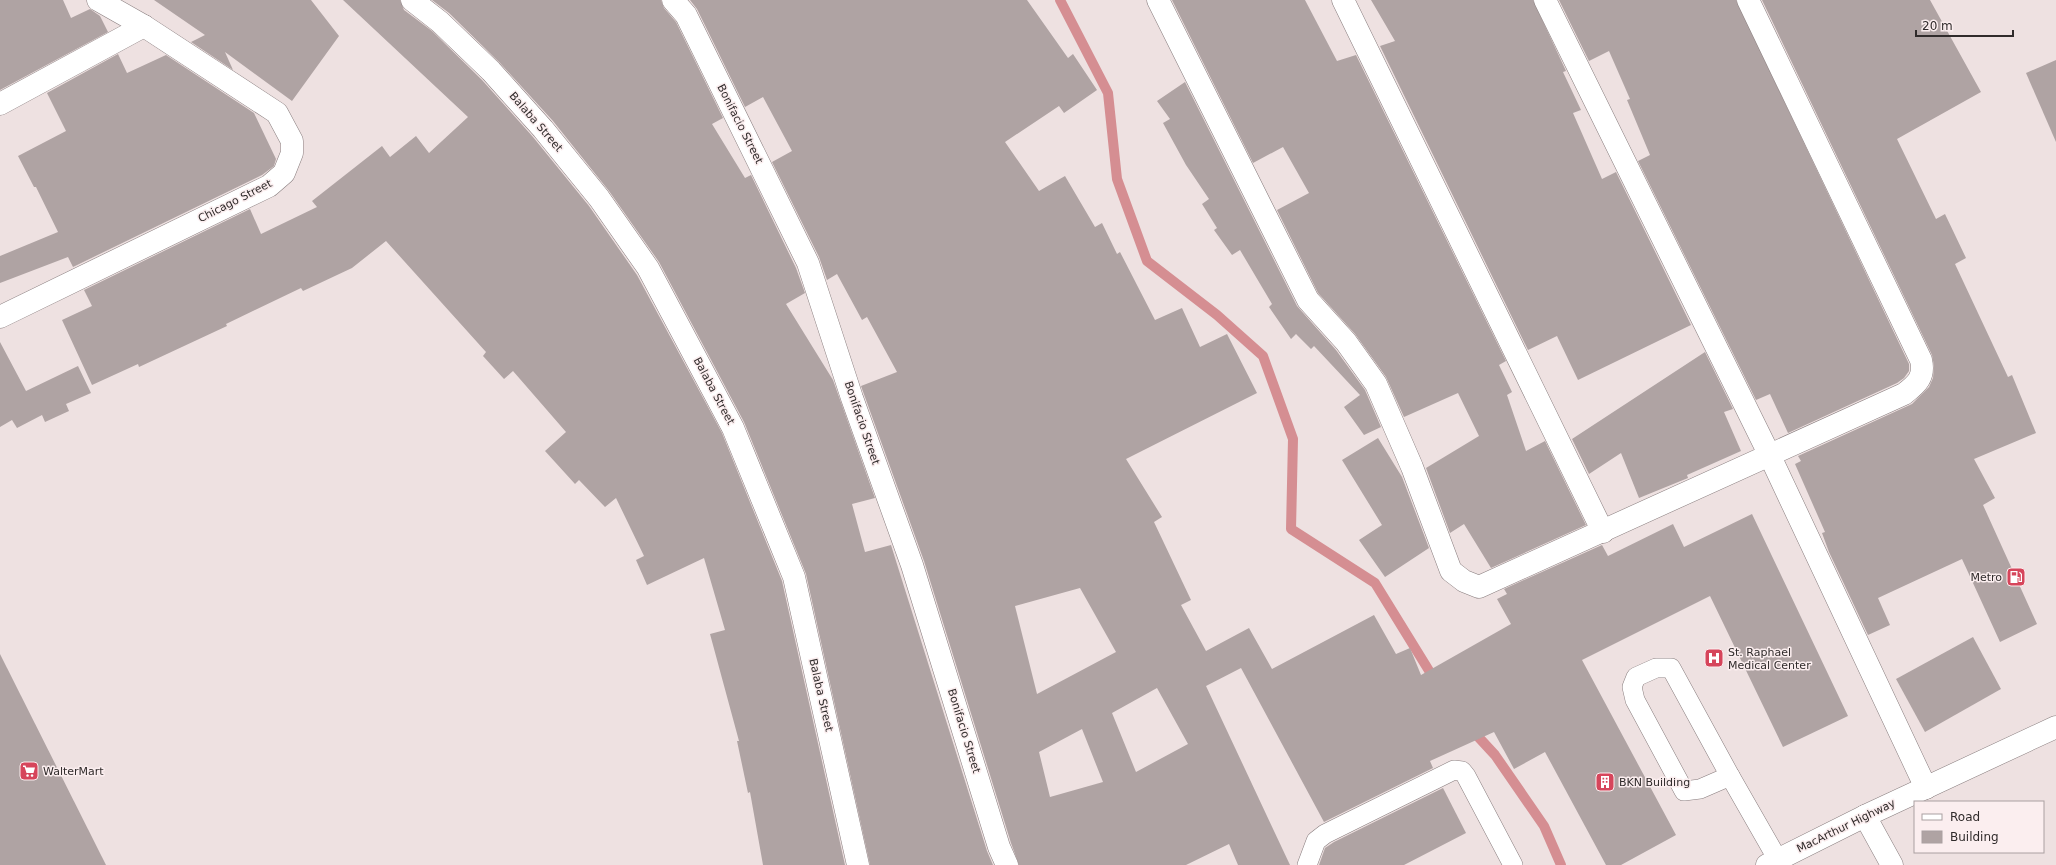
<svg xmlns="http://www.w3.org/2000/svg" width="2056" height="865" font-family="'DejaVu Sans',sans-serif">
  <rect width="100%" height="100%" fill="#eee1e1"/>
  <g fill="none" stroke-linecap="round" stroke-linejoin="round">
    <g stroke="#d58e92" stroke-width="10">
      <path d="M1060 0 1108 93 1117 179 1147 261 1217 315 1263 356 1293 439 1291 529 1375 583 1436 682"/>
      <path d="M1471 729 1495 755 1544 826 1561 865"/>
    </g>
  </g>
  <g fill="#afa3a3" fill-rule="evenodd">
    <path d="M0 0H63L71 18 90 9 100 16 108 32 0 90Z"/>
    <path d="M154 0H311L339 36 292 101 225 52 233 70 191 42 205 35Z"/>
    <path d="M343 0H400L404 10 432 31 482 80 533 137 589 206 637 275 722 433 782 581 845 865H763L750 792 748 793 737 741H739L710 634 725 630 704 558 647 585 636 560 644 556 616 498 605 507 579 480 575 484 545 451 566 432 513 371 504 379 483 356 486 352 386 241 352 268 303 291 301 288 226 324 227 326 139 367 138 364 92 385 62 320 92 306 84 290 250 209 261 234 317 207 312 201 382 146 390 157 416 136 429 153 468 117Z"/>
    <path d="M432 0H661L664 8 676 22 723 118 712 124 745 178 751 175 796 268 805 293 786 304 833 380 875 498 852 504 865 552 891 545 987 851 993 865H870L806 574 744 422 659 262 609 191 553 121 500 63 449 13Z"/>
    <path d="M690 0H1027L1068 58 1073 54 1097 90 1064 113 1059 106 1005 142 1039 191 1065 176 1095 227 1102 223 1117 254 1120 252 1155 320 1182 308 1200 347 1227 334 1257 393 1126 459 1162 517 1154 522 1191 600 1181 605 1206 651 1249 628 1272 669 1374 615 1396 654 1410 648 1421 675 1511 624 1497 599 1507 594 1504 589 1602 545 1608 556 1673 524 1684 547 1752 514 1848 716 1783 747 1710 596 1582 660 1676 835 1621 865H1606L1545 752 1514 769 1494 732 1430 761 1433 768 1324 822 1241 668 1206 686 1290 865H1238L1229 844 1186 865H1019L1011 843 924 561 861 386 897 372 867 317 862 320 837 274 827 280 819 257 772 162 792 151 763 97 745 107 697 9ZM1080 588 1116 652 1037 694 1015 606ZM1157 688 1188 744 1136 772 1112 713ZM1082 729 1103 782 1050 797 1039 752Z"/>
    <path d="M1172 0H1305L1337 61 1356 55 1506 361 1499 365 1512 392 1507 395 1526 451 1545 441 1586 525 1491 568 1464 524 1450 533 1426 468 1479 436 1458 393 1404 417 1386 377 1355 334 1318 293 1277 210 1309 193 1283 147 1253 163Z"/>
    <path d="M1371 0H1533L1566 71 1563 72 1581 110 1573 113 1602 179 1616 172 1691 325 1578 380 1557 336 1528 350 1380 46 1395 41Z"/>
    <path d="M1559 0H1736L1909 364V371L1904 378 1897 383 1788 433 1770 394 1756 400 1638 161 1650 155 1627 100 1630 99 1609 51 1589 61Z"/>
    <path d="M1762 0H1930L1981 92 1897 139 1936 219 1945 214 1966 258 1955 264 2008 377 2012 375 2036 433 1974 459 1995 498 1983 505 2037 624 2000 642 1962 559 1878 598 1890 625 1868 635 1829 552 1822 533 1825 532 1795 464 1801 461 1798 456 1912 404 1929 387 1933 378 1934 366 1932 355Z"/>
    <path d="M118 54 127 73 166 55 254 113 276 159 274 166 262 175 73 267 68 257 0 283V256L58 232 36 187H34L18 156 66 131 47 93Z"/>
    <path d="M2056 60V142L2026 73Z"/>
    <path d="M1185 82 1297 306 1336 350 1365 390 1381 427 1364 435 1344 407 1360 395 1314 346 1311 349 1296 334 1291 339 1269 307 1272 304 1240 250 1232 255 1214 230 1217 228 1202 204 1209 199 1186 165 1163 123 1170 119 1157 101Z"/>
    <path d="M0 342 26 391 78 366 91 393 66 404 69 411 45 422 42 415 17 428 12 420 0 427Z"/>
    <path d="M1705 352 1733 409 1724 412 1741 451 1687 475 1688 478 1639 498 1621 453 1589 474 1572 439Z"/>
    <path d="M1378 438 1402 477 1429 548 1385 577 1359 540 1382 525 1342 460Z"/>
    <path d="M1973 637 2001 689 1925 732 1896 679Z"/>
    <path d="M0 654 106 865H0Z"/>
    <path d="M1443 788 1466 833 1404 865H1319L1325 848 1334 842Z"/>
  </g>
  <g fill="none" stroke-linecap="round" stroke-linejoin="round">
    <g stroke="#887d7e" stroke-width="20">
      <g id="service">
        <path d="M1656 668H1671L1730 776 1700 789 1684 791 1635 700 1632 687 1636 677Z"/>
        <path d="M1730 776 1778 860"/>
        <path d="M1307 865 1316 841 1325 834 1454 770 1462 771 1466 776 1513 865"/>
      </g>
    </g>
    <g stroke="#887d7e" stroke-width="23">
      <g id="minor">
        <path d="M412 0 440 22 491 71 543 129 599 198 648 268 733 428 794 577 858 865"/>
        <path d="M673 0 686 15 808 263 852 398 912 565 999 847 1007 865"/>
        <path d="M1158 0 1308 300 1346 342 1376 384 1412 467 1451 571 1464 581 1479 587 1904 394C1917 384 1925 377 1921 360L1748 0"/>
        <path d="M1343 0 1603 532"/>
        <path d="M1545 0 1769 454 1926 788"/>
        <path d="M0 104 144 26"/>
        <path d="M0 317 269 186 284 173 292 153V141L277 113 144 26 98 0"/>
        <path d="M1865 816 1892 865"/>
      </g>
    </g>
    <g stroke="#887d7e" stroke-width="23">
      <path id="trunk" d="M1767 865 1865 816 2056 727"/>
    </g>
    <use href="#service" stroke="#fff" stroke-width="19"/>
    <use href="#minor" stroke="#fff" stroke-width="22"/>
    <use href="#trunk" stroke="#fff" stroke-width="22"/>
  </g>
  <defs>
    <g id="fuel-square" transform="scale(1)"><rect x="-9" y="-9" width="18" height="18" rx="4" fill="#d6455b" stroke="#fbeeef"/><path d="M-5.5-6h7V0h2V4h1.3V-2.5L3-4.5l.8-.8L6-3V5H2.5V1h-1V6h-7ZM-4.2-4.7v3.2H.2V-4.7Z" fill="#fff"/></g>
    <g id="hospital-square" transform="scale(1)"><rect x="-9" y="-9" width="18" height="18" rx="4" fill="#d6455b" stroke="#fbeeef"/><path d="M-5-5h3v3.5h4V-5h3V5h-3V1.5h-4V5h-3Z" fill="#fff"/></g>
    <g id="supermarket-square" transform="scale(1)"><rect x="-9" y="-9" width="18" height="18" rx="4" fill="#d6455b" stroke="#fbeeef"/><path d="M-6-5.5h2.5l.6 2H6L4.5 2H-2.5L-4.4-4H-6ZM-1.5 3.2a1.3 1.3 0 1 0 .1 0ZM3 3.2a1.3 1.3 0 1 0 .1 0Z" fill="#fff"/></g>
    <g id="building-square" transform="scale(1)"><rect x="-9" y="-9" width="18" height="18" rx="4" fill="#d6455b" stroke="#fbeeef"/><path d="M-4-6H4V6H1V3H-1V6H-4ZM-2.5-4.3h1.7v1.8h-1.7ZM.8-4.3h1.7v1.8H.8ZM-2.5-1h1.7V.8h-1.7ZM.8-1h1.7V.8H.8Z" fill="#fff"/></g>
  </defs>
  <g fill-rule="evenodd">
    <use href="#fuel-square" x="2016" y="577"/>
    <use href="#hospital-square" x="1714" y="658"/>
    <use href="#supermarket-square" x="29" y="771"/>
    <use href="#building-square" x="1605" y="782"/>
  </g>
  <g text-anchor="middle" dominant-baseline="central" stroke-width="3" stroke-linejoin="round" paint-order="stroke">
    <g font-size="11" fill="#302b2b" stroke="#fbeeef">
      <text transform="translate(536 122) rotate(49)">Balaba Street</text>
      <text transform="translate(740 124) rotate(63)">Bonifacio Street</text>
      <text transform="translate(235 201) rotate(-27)">Chicago Street</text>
      <text transform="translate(714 391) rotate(62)">Balaba Street</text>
      <text transform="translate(862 423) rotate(71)">Bonifacio Street</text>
      <text transform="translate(821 695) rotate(77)">Balaba Street</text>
      <text transform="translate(964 731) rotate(73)">Bonifacio Street</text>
      <text transform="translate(1846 826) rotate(-26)">MacArthur Highway</text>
    </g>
    <g font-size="11" fill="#302b2b" stroke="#fbeeef" text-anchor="start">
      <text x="2002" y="577" text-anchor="end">Metro</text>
      <text x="1728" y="652">St. Raphael<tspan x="1728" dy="13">Medical Center</tspan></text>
      <text x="43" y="771">WalterMart</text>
      <text x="1619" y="782">BKN Building</text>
    </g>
  </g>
  <rect x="1914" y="801" width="130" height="52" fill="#fbeeef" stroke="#aaa0a1"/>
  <rect x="1922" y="814" width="20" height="6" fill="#ffffff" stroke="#aaa0a1"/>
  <text x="1950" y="821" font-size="12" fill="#302b2b">Road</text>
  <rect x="1922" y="831" width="20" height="12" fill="#afa3a3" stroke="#aaa0a1"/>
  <text x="1950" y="841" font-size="12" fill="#302b2b">Building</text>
  <path d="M1916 30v6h97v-6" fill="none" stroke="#302b2b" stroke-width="2"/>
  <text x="1922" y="30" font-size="12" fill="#302b2b" stroke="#fbeeef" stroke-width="3" paint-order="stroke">20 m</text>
</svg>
